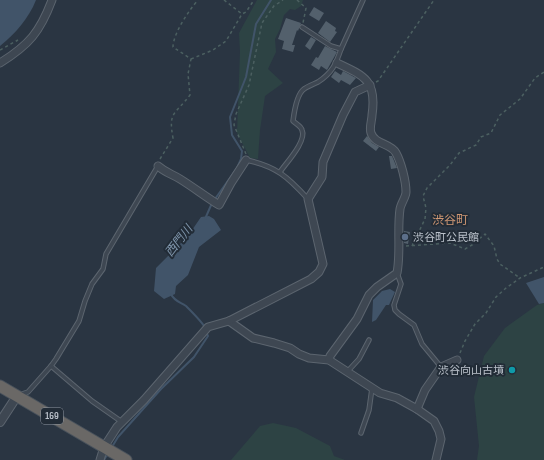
<svg xmlns="http://www.w3.org/2000/svg" width="544" height="460" font-family="'Sofia Sans Condensed','Noto Sans JP',sans-serif">
  <rect width="100%" height="100%" fill="#2a3542"/>
  <g fill="#2d4344">
    <path d="M257 0H303L301 6 295 10 290 9 284 15 280 29 275 39 276 52 268 69 283 83 265 96 260 130 258 159 250 158 237 133 240 52 239 33Z"/>
    <path d="M544 303V460H477L479 446 474 397 484 356 505 328 537 305Z"/>
    <path d="M273 423 296 428 330 446 334 456 345 460H231L260 426Z"/>
  </g>
  <g fill="#415469">
    <path d="M0 0H36C29 18 15 34 0 46Z"/>
    <path d="M209 216 214 219 221 230 199 247 188 275 176 286 175 294 164 299 154 291 156 268 188 236 201 217Z"/>
    <path d="M544 277V303L539 304 526 283Z"/>
    <path d="M390 289 395 292 389 305H386L376 320 372 322 373 300 382 291Z"/>
  </g>
  <g fill="none" stroke-linecap="round" stroke-linejoin="round">
    <g stroke="#415469" stroke-width="2">
      <path d="M215 199 237 168 241 159 242 151 232 135 230 117 246 77 256 24 271 0"/>
      <path d="M205 219 212 203"/>
      <path d="M171 294C174 301 180 302 186 306 189 309 204 324 205 328"/>
      <path d="M112 447 118 437 161 389 194 357 208 336 206 332"/>
      <path d="M104 460 108 453"/>
    </g>
  </g>
  <g fill="#53606c">
    <path d="M314 7 324 13 319 21 309 15Z"/>
    <path d="M286 18 301 23 298 31 297 30 292 45H295L293 52 282 49 284 41 278 39Z"/>
    <path d="M326 21 336 28 335 31 337 32 330 42 318 33Z"/>
    <path d="M311 37 316 40 310 50 305 46Z"/>
    <path d="M325 46 337 52 327 70 321 66 319 70 311 65 316 57 318 58Z"/>
    <path d="M335 71 341 75 343 71 356 78 350 85 341 80 339 83 331 77Z"/>
    <path d="M367 136 372 143 379 147 376 151 363 141Z"/>
    <path d="M389 156H392L397 168 391 169Z"/>
    <path d="M404 231 410 232 408 244 404 243Z"/>
  </g>
  <g fill="none" stroke-linecap="round" stroke-linejoin="round">
    <g stroke="#5c656f" stroke-width="5.5">
      <g id="service">
        <path d="M341 49 363 0"/>
        <path d="M246 160C276 166 288 177 308 199"/>
        <path d="M280 172C286 163 307 141 302 130 301 126 296 124 293 121 294 113 297 94 304 89 308 86 314 84 318 82 332 73 336 64 341 49L331 46 302 27"/>
        <path d="M397 273 401 284 394 305 395 310 399 314 414 325 422 344 441 367"/>
        <path d="M51 366 92 401 122 422"/>
        <path d="M347 372 359 359 369 340"/>
        <path d="M19 395 28 392 51 366 56 359 79 321 85 301 92 284 103 269 106 254 158 166"/>
        <path d="M361 433 369 410 372 388"/>
      </g>
    </g>
    <g stroke="#5c656f" stroke-width="9">
      <g id="minor">
        <path d="M0 63C29 45 40 32 52 0"/>
        <path d="M158 166C166 173 172 174 180 179 193 187 206 197 219 205L231 183 246 160"/>
        <path d="M229 321 253 338 274 343 290 348 299 354 309 358 329 360 380 393 397 398 417 409 434 421 439 431 441 439 436 460"/>
        <path d="M329 360 330 356 357 319 369 295 377 287 397 273C401 252 397 230 400 209 401 203 406 197 406 192 406 181 401 162 396 153 391 143 375 145 371 133 369 127 372 121 372 115 377 81 365 76 337 63"/>
        <path d="M417 409 425 390 441 367 457 360"/>
        <path d="M100 460 104 447 117 427 144 400 208 327 229 321 311 279 319 272 323 264 308 199 322 177 323 162 343 115 355 92 370 85"/>
      </g>
    </g>
    <g stroke="#5c656f" stroke-width="10">
      <path id="tertiary" d="M0 422 17 396"/>
    </g>
    <g stroke="#49525c" stroke-width="13">
      <path id="trunk" d="M0 386 126 460"/>
    </g>
    <g stroke="#4c6061" stroke-width="1.5" stroke-dasharray="3 3" stroke-linecap="butt">
      <path d="M224 0 242 14 246 12 254 0"/>
      <path d="M297 0 306 8 303 23"/>
      <path d="M277 4 283 0"/>
      <path d="M0 50 18 40"/>
      <path d="M191 59 213 50 226 41 242 14"/>
      <path d="M376 82 378 81 434 0"/>
      <path d="M246 154 234 125 236 114 249 85 262 23 276 3"/>
      <path d="M160 159 173 138C168 111 175 115 190 95L188 74 191 59 173 47C173 34 189 10 198 0"/>
      <path d="M406 246 450 243 465 249 472 245 485 234 494 246 497 259 500 264 520 278"/>
      <path d="M412 246 425 219 426 208 423 196 427 188 450 165 459 153 476 145 481 137 491 133 500 115 520 99 535 78 544 72"/>
      <path d="M460 353 465 341 475 324 486 313 496 297 506 288 520 278 544 267"/>
    </g>
    <use href="#service" stroke="#3e4752" stroke-width="3.5"/>
    <use href="#minor" stroke="#3e4752" stroke-width="7"/>
    <use href="#tertiary" stroke="#3e4752" stroke-width="8"/>
    <use href="#trunk" stroke="#6a6866" stroke-width="11"/>
  </g>
  <circle fill="#5c6f8a" stroke="#222c37" stroke-width="1.5" cx="405" cy="237" r="4"/>
  <circle fill="#0f9aa8" stroke="#222c37" stroke-width="1.5" cx="512" cy="370" r="4"/>
  <g text-anchor="middle" dominant-baseline="central" stroke-width="4" stroke-linejoin="round" paint-order="stroke">
    <rect fill="#222c37" stroke="#8d959f" stroke-width="1" x="41" y="408" width="22" height="16" rx="3"/>
    <g font-size="10" font-weight="bold" fill="#bbc2cb">
      <text x="52" y="416">169</text>
    </g>
    <g font-size="11" fill="#bbc2cb" stroke="#222c37" text-anchor="start">
      <text x="413" y="237">渋谷町公民館</text>
      <text x="504" y="370" text-anchor="end">渋谷向山古墳</text>
    </g>
    <g font-size="12" fill="#ce9673" stroke="#222c37">
      <text x="450" y="220">渋谷町</text>
    </g>
    <g font-size="12" font-style="italic" fill="#7f95ab" stroke="#222c37">
      <text transform="translate(179 241) rotate(-52)">西門川</text>
    </g>
  </g>
</svg>
